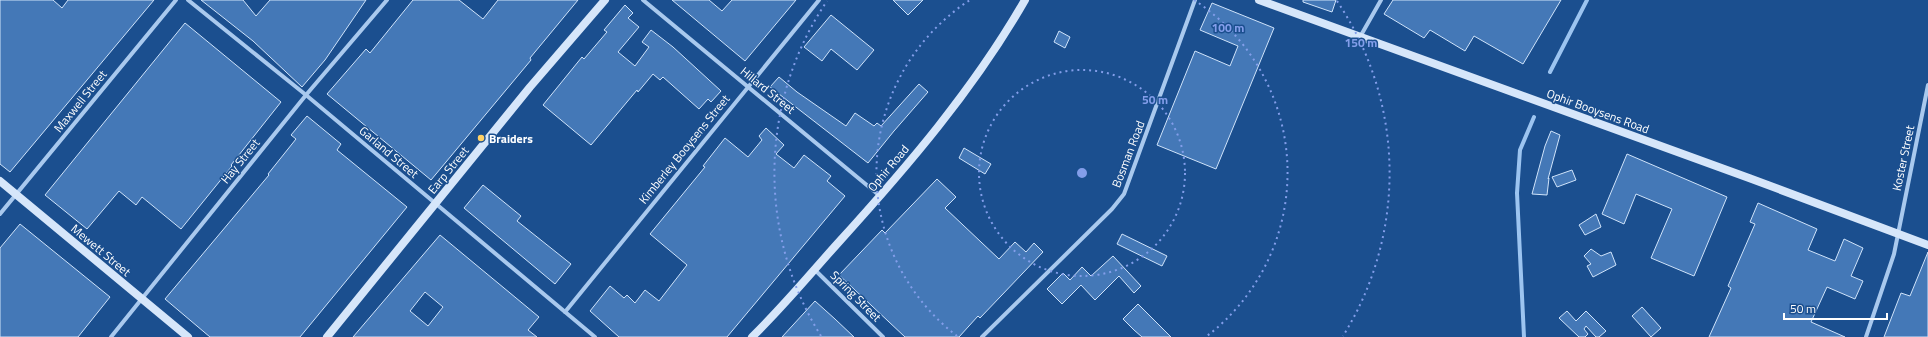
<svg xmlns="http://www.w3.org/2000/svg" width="1928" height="337" font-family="'Titillium Web',sans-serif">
  <rect width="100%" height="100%" fill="#1b4f8f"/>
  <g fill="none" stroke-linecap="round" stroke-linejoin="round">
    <g stroke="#9cc4f0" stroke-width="4">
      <path d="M1550 72 1587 0"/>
      <path d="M1524 337 1517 193 1520 150 1534 117"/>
    </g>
  </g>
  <g fill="#4478b7" stroke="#cfe3fa" fill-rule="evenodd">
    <path d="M0 0H53L62 8 68 0H154L10 172 0 164Z"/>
    <path d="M201 0H243L256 16 270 0H366L325 60 302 87 253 41Z"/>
    <path d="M413 0H459L483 19 498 0H578L530 58 531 60 431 180 327 94 366 49 370 53Z"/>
    <path d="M672 0H709L722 11 732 0H796L745 61Z"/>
    <path d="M893 0H923L908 15Z"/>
    <path d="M1303 0H1336L1332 12 1303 2Z"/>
    <path d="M1393 0H1561L1523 64 1474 36 1465 51 1430 30 1424 38 1384 14Z"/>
    <path d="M1212 3 1274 28 1216 169 1157 145 1195 51 1230 66 1238 46 1200 30Z"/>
    <path d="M625 5 633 13 628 18 639 27 618 52 635 66 649 47 642 42 651 30 673 47 721 91 711 102 708 99 699 109 663 77 660 80 653 74 638 92 637 90 591 145 543 105 582 57 584 59 607 32 604 30Z"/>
    <path d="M831 15 874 50 857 70 831 49 822 61 804 47Z"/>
    <path d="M185 23 281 102 231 165 232 166 181 229 142 197 136 205 119 191 87 229 45 195Z"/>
    <path d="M1059 31 1070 37 1065 48 1054 42Z"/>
    <path d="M779 77 797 92 846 126 855 113 874 126 877 123 881 126 919 84 928 92 894 131 868 163 770 87Z"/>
    <path d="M307 116 341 144 337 150 407 207 300 337H210L165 299 269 175 268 174 296 139 291 135Z"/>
    <path d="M766 128 784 145 776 154 794 168 804 155 831 176 827 181 845 196 727 337H619L590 311 610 286 624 298 627 295 635 303 645 290 659 301 687 265 650 234 705 167 703 166 725 138 748 157 762 140 759 136Z"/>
    <path d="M1551 131 1560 135 1548 179 1549 178 1547 195 1532 194 1545 146Z"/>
    <path d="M964 148 991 164 985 174 959 158Z"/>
    <path d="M1627 154 1727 197 1694 276 1651 258 1672 209 1636 194 1624 224 1602 214Z"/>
    <path d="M1572 170 1576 180 1557 187 1552 177Z"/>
    <path d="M937 179 956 197 945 208 999 259 1015 242 1026 252 1034 243 1043 252 980 318 978 316 959 337H905L839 275 882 230 885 233Z"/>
    <path d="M483 185 521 216 517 221 571 264 555 284 464 208Z"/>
    <path d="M1758 203 1817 229 1808 250 1835 261 1844 239 1863 248 1851 276 1863 281 1855 299 1827 287 1811 322 1845 337H1709L1731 288 1728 286 1755 224 1750 222Z"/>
    <path d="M1596 214 1601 227 1585 235 1579 225Z"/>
    <path d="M20 224 110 297 78 337H0V248Z"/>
    <path d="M1122 234 1167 256 1162 266 1117 244Z"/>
    <path d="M440 235 539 317 528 330 537 337H353ZM425 292 443 307 428 326 410 311Z"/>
    <path d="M1591 249 1601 256 1611 252 1616 265 1593 277 1587 266 1591 264 1584 256Z"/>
    <path d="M1928 252V337H1884L1901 293 1910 296Z"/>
    <path d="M1113 256 1141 286 1134 293 1119 276 1095 300 1081 285 1062 304 1047 289 1063 273 1070 280 1082 267 1091 276Z"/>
    <path d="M815 301 835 319 854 337H782Z"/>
    <path d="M1138 304 1171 337H1142L1134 330 1123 319Z"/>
    <path d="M1642 307 1661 328 1651 337 1632 316Z"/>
    <path d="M1567 311 1576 321 1586 311 1606 331 1599 337H1596L1586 326 1584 329 1588 334 1585 337H1579L1559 318Z"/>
  </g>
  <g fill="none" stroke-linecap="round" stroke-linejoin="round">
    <g stroke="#a9c9ee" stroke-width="4">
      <path d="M188 0 306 95 595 337"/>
      <path d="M643 0 880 196"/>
      <path d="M1360 37 1381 0"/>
      <path d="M0 214 176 0"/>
      <path d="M815 270 883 337"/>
      <path d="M565 312 819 0"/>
      <path d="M111 337 306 95 387 0"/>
      <path d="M982 337 1112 209 1124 194 1195 0"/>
      <path d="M1866 337 1894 254 1928 85"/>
    </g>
    <g stroke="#d6e6fa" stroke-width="8">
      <path d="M1259 0 1749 178 1928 245"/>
      <path d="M0 181 188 337"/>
      <path d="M327 337 530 87 605 0"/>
      <path d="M752 337C783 307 810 274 838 243 907 167 974 89 1025 0"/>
    </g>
  </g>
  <g fill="none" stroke="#839eea" stroke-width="2" stroke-dasharray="2 4">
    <circle cx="1082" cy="173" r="103"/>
    <path d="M957 336A206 206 0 0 1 970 0M1194 0A206 206 0 0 1 1207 336"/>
    <path d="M821 336A308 308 0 0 1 827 1M1337 1A308 308 0 0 1 1343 336"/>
  </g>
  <circle fill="#ffd166" stroke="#1b4f8f" stroke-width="1.5" cx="481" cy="138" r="4"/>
  <g text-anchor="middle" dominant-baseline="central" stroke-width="3" stroke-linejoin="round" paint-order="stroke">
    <g font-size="12" fill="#fff" stroke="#1b4f8f">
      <text transform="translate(768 90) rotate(39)">Hillard Street</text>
      <text transform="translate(80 101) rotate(-51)">Maxwell Street</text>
      <text transform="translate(1598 111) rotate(20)">Ophir Booysens Road</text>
      <text transform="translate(684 149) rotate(-51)">Kimberley Booysens Street</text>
      <text transform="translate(389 152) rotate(40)">Garland Street</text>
      <text transform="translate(1128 154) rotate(-69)">Bosman Road</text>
      <text transform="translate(1903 158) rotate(-78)">Koster Street</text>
      <text transform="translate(240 161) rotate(-51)">Hay Street</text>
      <text transform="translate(888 168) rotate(-50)">Ophir Road</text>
      <text transform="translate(448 170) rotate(-51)">Earp Street</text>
      <text transform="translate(101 250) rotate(40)">Mewett Street</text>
      <text transform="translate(856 296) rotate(45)">Spring Street</text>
    </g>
    <g font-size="12" font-weight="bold" fill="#fff" stroke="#1b4f8f" text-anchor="start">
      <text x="489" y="138">Braiders</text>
    </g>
  </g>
  <circle cx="1082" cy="173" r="6" fill="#839eea" stroke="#1b4f8f" stroke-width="2"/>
  <g font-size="12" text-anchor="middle" font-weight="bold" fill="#839eea" stroke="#1b4f8f" stroke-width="3" stroke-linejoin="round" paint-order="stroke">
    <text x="1228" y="32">100 m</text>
    <text x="1361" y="47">150 m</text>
    <text x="1155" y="104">50 m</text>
  </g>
  <path d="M1784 313v6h103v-6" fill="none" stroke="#ffffff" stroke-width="2"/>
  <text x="1790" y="313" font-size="12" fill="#ffffff" stroke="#1b4f8f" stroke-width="3" paint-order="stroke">50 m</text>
</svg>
